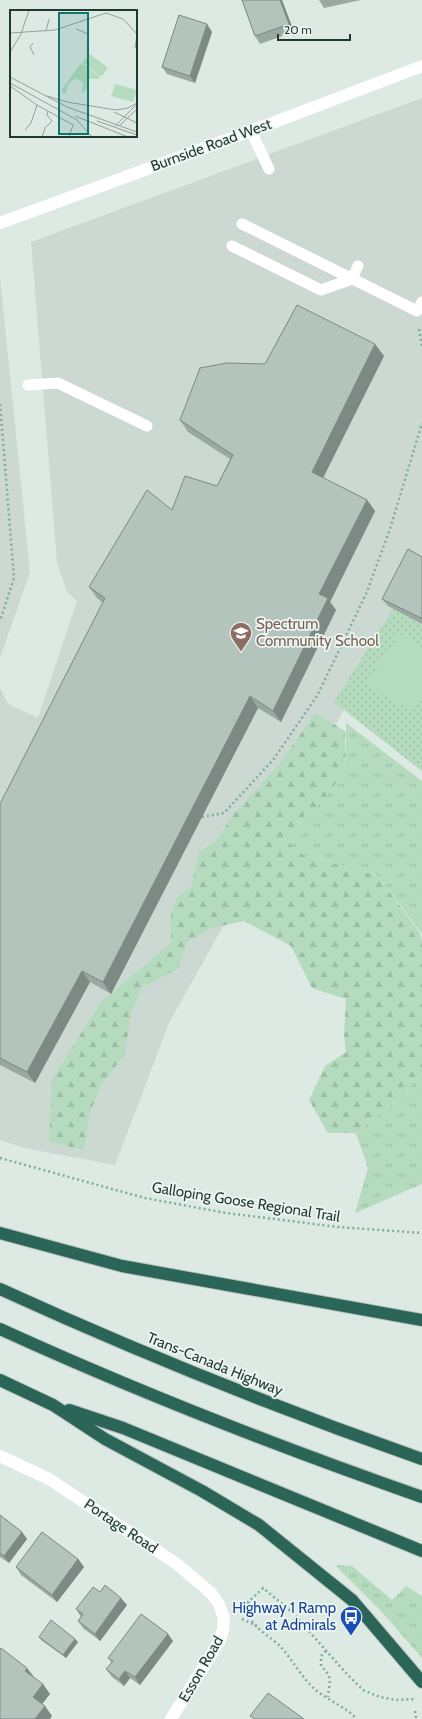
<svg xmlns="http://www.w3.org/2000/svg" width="422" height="1719" font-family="Cabin,sans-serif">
  <defs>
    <pattern id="grass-tufts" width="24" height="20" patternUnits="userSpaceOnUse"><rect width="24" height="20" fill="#b5dbbe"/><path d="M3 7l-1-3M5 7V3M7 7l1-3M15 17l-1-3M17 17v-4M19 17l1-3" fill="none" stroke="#9bbda4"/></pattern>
    <pattern id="forest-firs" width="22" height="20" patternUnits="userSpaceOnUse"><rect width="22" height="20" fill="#b5dbbe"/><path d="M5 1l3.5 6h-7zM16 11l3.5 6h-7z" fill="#9bbda4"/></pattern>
    <pattern id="park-dots" width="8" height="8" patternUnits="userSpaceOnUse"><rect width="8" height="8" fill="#b5dbbe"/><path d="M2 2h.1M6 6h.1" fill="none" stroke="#9bbda4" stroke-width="1.8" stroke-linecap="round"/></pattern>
  </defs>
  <rect width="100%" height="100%" fill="#dde9e3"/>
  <g fill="#cbd9d2">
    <path d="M422 98V771L344 710 169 1023 115 1165 24 1148 0 1140V688L8 704 38 718 77 601 67 592 57 562 31 242Z"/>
    <path d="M0 277 30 572 0 658Z"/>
  </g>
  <g fill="url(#grass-tufts)">
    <path d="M346 723 422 781V934L377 875 303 855 284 838 315 809 346 771Z"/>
    <path d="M422 1072V1184L355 1213 368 1168 356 1133 402 1096Z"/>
    <path d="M335 1565 352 1566 392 1600 406 1586 422 1596V1658L380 1610Z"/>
  </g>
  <path fill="url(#forest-firs)" d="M315 713 345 731 346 771 315 809 284 838 303 855 377 875 420 933 422 941V1072L402 1096 356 1133H328L309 1100 325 1066 346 1052 344 1035 346 999 312 988 291 946 244 921 212 928 187 942 178 969 142 987 131 1013 125 1054 101 1085 90 1112 84 1150 49 1142 52 1079 101 1002 171 943V913L177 898 191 887 199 852 216 841 232 816 279 765Z"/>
  <path fill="url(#park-dots)" d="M393 609 422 624V771L334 702Z"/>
  <path fill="#b5dbbe" d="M400 634 422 647V697L412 712 366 683Z"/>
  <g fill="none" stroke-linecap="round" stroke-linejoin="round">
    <g stroke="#bcc4c1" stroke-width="14">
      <g id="motorway">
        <path d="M0 1233 122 1266 422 1320"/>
        <path d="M0 1289C138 1352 279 1409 422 1459"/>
        <path d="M0 1329C138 1392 279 1447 422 1497"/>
        <path d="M0 1380 53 1405 105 1439 202 1491 259 1525 352 1600 422 1682"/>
        <path d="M69 1410 123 1428 422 1551"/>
      </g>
    </g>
    <g stroke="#7cae9d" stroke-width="2.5" stroke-dasharray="2 3" stroke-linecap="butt">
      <path d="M419 329 422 346"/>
      <path d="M0 404 14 578 0 621"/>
      <path d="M202 817 224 813 273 760 317 696 366 594 390 529 422 423"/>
      <path d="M0 1158 145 1198 226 1213 338 1227 422 1233"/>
      <path d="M249 1602C248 1607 247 1612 249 1617 256 1629 270 1637 280 1646 293 1660 302 1679 317 1691 330 1701 345 1707 357 1719"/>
      <path d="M240 1610 263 1588 292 1612 346 1673 363 1690 380 1697 396 1700 414 1699"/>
      <path d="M242 1619 257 1626"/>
      <path d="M326 1651 321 1656V1666C334 1679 329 1681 328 1697"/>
      <path d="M415 1711 416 1719"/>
    </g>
    <g stroke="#fff" stroke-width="11">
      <path d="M251 131 269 169"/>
      <path d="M242 224 417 311 422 302"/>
      <path d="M232 246 321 290 352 279 358 266"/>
      <path d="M28 385 58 383 147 426"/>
    </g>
    <path stroke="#fff" stroke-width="12" d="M0 1456 49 1479 177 1564 211 1593 219 1604 224 1618 223 1630 219 1642 171 1719"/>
    <path stroke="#fff" stroke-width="12" d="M0 223 251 131 422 66"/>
    <use href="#motorway" stroke="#2a6558" stroke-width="12"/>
  </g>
  <g fill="#99a9a2">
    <path d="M242 0H282L294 32 260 44 255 36Z"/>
    <path d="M319 0H361L324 8Z"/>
    <path d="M212 32 195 83 167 74 162 67Z"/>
    <path d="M384 356 323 478 367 500 375 511 330 602 336 610 281 722 258 708 111 994 90 982 35 1083 0 1065V804L103 603 97 598 89 587 172 510 217 486 230 459 188 432 180 420 265 364Z"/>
    <path d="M422 557V624L388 606 382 599Z"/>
    <path d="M0 1515 22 1532 27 1539 9 1563 0 1557Z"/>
    <path d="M78 1559 84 1567 57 1602 21 1575 16 1567Z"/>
    <path d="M100 1592 127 1605 100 1641 83 1628 78 1621 81 1617 76 1609Z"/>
    <path d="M39 1637 78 1642 66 1658 41 1640Z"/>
    <path d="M173 1641 140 1685 130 1678 124 1686 112 1677 106 1669 112 1663 108 1658Z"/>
  </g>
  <g fill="#7d8984">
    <path d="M280 0H282L294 32 289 24Z"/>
    <path d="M207 24 212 32 195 83 190 76Z"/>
    <path d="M375 344 384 356 320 484 312 472Z"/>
    <path d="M367 500 375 511 330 602 336 610 281 722 273 711 319 594Z"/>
    <path d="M250 696 258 708 111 994 103 982Z"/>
    <path d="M82 971 90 982 35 1083 27 1072Z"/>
    <path d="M22 1532 27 1539 9 1563 4 1556Z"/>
    <path d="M78 1559 84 1567 57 1602 52 1595Z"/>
    <path d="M121 1598 127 1605 100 1641 95 1634Z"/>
    <path d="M168 1634 173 1641 140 1685 135 1677Z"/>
    <path d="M75 1639 78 1642 66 1658 63 1655Z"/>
    <path d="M27 1668 34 1677 25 1671Z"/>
    <path d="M125 1671 130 1678 124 1686 119 1679Z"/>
    <path d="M43 1684 50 1694 40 1707 33 1697Z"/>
    <path d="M45 1706 52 1716 50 1719H35Z"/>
  </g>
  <g fill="#b2c4bc" stroke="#7d8984">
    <path d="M242 0H280L289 24 255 36Z"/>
    <path d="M179 15 207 24 190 76 162 67Z"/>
    <path d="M297 305 375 344 312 472 367 500 319 594 328 598 273 711 250 696 103 982 82 971 27 1072 0 1058V804L105 598 89 587 147 490 172 510 185 476 217 486 233 455 180 420 200 368 227 363 265 364Z"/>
    <path d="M408 549 422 557V617L421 618 382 599Z"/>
    <path d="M0 1515 22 1532 4 1556 0 1553Z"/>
    <path d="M42 1532 78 1559 52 1595 16 1567Z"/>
    <path d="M105 1585 121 1598 95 1634 78 1621 83 1614 76 1609 93 1587 100 1592Z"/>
    <path d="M141 1614 168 1634 135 1677 125 1671 119 1679 106 1669 113 1661 108 1658Z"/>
    <path d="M51 1620 75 1639 63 1655 39 1637Z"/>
    <path d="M1 1648 27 1668 25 1671 43 1684 33 1697 45 1706 35 1719H0V1650Z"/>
    <path d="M268 1693 304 1719H255L250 1716Z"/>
  </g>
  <defs>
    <g id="school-pin" transform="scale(1.15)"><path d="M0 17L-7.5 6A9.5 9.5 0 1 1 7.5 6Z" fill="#8d6e63" stroke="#edf6f1"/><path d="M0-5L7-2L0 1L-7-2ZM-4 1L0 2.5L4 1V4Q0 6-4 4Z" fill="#fff"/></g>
    <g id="bus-pin" transform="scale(1.15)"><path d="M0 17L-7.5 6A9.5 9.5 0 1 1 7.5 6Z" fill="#1a4fb4" stroke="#edf6f1"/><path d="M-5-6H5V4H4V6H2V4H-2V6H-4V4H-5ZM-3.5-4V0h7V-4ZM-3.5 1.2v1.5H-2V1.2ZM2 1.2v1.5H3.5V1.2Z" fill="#fff"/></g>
  </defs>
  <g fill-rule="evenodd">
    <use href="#school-pin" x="241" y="633"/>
    <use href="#bus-pin" x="351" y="1617"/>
  </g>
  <g text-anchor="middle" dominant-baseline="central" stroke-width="3.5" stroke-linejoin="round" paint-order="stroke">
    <g font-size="15" fill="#1f3931" stroke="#edf6f1">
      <text transform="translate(211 145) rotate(-20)">Burnside Road West</text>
      <text transform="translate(246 1202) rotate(9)">Galloping Goose Regional Trail</text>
      <text transform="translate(215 1364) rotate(22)">Trans-Canada Highway</text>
      <text transform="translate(121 1526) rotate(34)">Portage Road</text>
      <text transform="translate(201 1669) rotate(-60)">Esson Road</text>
    </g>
    <g font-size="15" fill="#785e54" stroke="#edf6f1" text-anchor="start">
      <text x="256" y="624">Spectrum<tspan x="256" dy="17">Community School</tspan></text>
    </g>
    <g font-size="15" fill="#164399" stroke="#edf6f1" text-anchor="end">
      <text x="336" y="1608">Highway 1 Ramp<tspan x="336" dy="17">at Admirals</tspan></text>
    </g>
  </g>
  <g transform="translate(10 10)">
    <rect width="127" height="127" fill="#dde9e3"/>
    <path d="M73 54 89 66V69H78L69 62Z" fill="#b5dbbe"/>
    <path d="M71 53 73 57 69 62 78 69 79 77 72 83 73 73 66 68 59 73 55 84 52 83V79Z" fill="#b5dbbe"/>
    <path d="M80 44 98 58 91 67 72 52Z" fill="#b5dbbe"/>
    <path d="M105 74 127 80 123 92 101 86Z" fill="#b5dbbe"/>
    <path fill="none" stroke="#91a39c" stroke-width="1" d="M66 19 78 24M36 21 39 9M0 23 45 20 96 3 113 9 127 24M23 33 20 37 24 45M125 38 127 26M0 42 11 24 19 0M0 67 57 97 127 122M0 73 67 110 82 127M0 76 27 95 63 115 59 127M37 86 57 92 106 100 118 98 127 93M104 102 127 113M65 106 118 127M87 111 127 125M105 116 127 94M109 116 127 99M15 120 21 113 27 95M32 127 35 118 42 111 37 105 38 101"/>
    <path fill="#0f766e" fill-opacity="0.15" stroke="#0f766e" stroke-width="2" d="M49 3H78V124H49Z"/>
    <rect width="127" height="127" fill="none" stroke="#1f3931" stroke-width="2"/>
  </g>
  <path d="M278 34v6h72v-6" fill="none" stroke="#1f3931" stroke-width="2"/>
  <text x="284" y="34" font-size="12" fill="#1f3931" stroke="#edf6f1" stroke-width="3" paint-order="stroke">20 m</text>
</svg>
